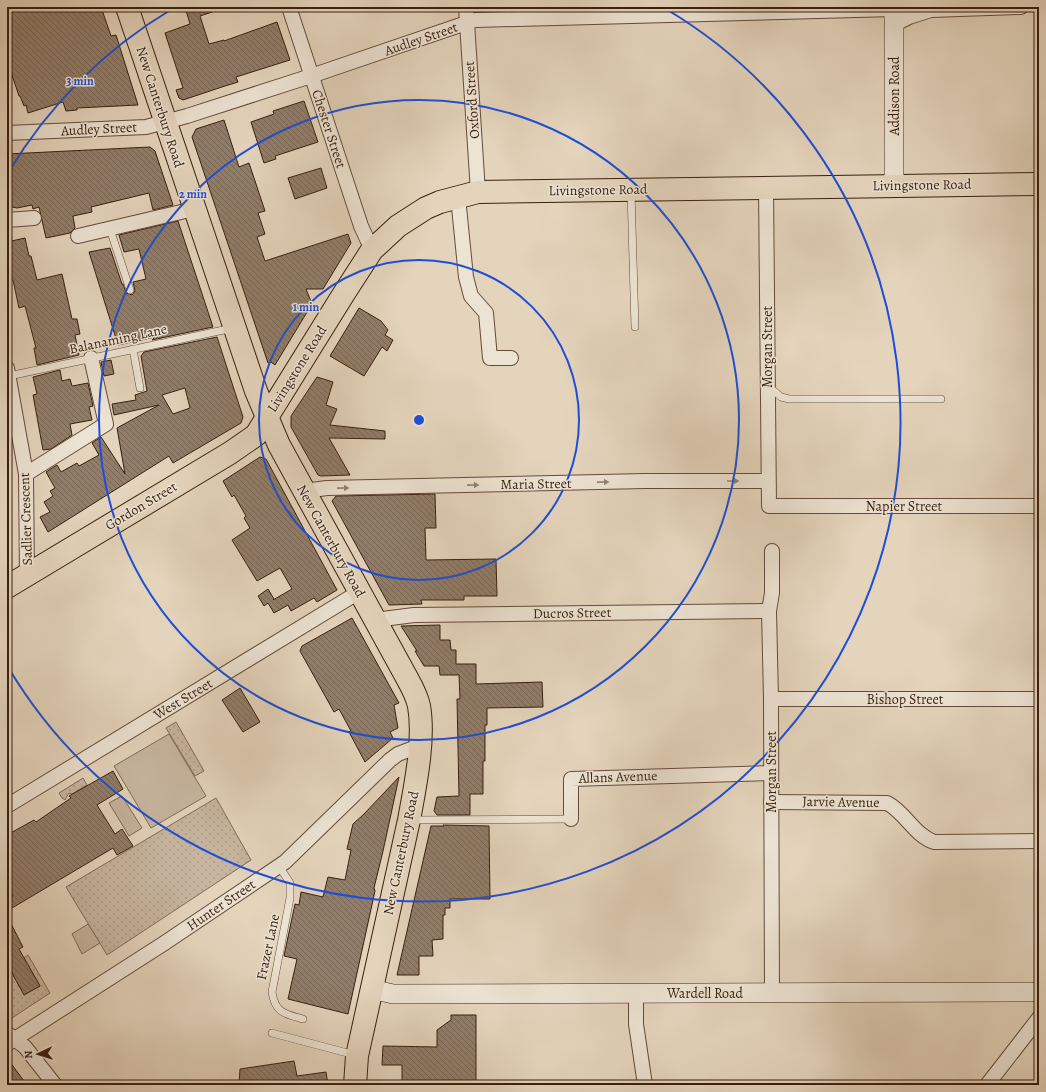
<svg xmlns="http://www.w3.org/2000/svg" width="1046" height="1092" font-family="Alegreya,serif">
  <defs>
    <pattern id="grass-dots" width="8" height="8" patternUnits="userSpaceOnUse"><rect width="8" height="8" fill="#c7b59f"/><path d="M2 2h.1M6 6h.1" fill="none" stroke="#ac9b88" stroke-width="1.8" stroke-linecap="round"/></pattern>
    <pattern id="building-back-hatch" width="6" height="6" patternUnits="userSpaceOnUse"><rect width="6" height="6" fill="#917d69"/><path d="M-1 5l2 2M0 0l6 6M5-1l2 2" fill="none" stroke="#765"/></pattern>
  </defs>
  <rect width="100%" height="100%" fill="#e4d4bc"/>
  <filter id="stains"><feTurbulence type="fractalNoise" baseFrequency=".005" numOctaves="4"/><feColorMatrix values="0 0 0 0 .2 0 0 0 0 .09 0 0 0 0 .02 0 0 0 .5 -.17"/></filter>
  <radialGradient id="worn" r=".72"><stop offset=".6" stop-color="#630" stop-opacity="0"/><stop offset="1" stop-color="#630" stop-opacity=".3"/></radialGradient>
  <g fill="url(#grass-dots)" stroke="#806a57">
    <path d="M176 722 204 771 195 776 166 728Z"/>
    <path d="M83 778 87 785 72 794 69 793 65 800 62 798 59 793Z"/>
    <path d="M216 798 251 860 107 955 66 887Z"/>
    <path d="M28 955 50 993 12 1018 7 1010V964L24 994 40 986 24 958Z"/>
  </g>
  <g fill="#c7b59f" stroke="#806a57">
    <path d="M169 734 206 796 151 828 114 766Z"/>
    <path d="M122 796 142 828 129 836 109 803Z"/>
    <path d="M88 924 100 943 82 954 72 934Z"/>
  </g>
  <g fill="url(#building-back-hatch)" stroke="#381f0f" fill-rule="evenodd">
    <path d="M7 7H101L111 36 116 35 138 105 77 108V110L66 111 63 102 28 113 26 105 24 106 20 96H19L7 60Z"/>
    <path d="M185 7H221V9L200 16 209 44 224 40V41L277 22 290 60 236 77 238 82 225 86 183 100 179 98 176 90 183 88 165 33 190 24Z"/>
    <path d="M304 101 318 142 275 156 276 159 264 163 251 122 274 114 273 111Z"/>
    <path d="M224 120 239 167 249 163 265 211 258 213 265 234 257 237 265 261 348 234 351 243 323 289H306L312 304 275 365 271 362 268 363 192 137 196 129Z"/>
    <path d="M150 147 155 151 173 205 153 210 149 193 91 207 92 212 73 216 75 228 70 233 46 238 39 207 33 209 32 205 17 208 7 206V154Z"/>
    <path d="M321 168 327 188 295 199 288 178Z"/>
    <path d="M178 221 213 327 152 340 155 337 118 345 89 252 110 248 122 284H123L126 293 132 295 135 291 133 282 146 279 139 249 124 252 119 235Z"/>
    <path d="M25 238 29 256H31L37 280 62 274 72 319H77L80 334 75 335 79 355 37 365 34 348H36L25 306 19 308 13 280 7 281V242Z"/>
    <path d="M359 308 381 321 388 330 385 335 393 340 387 351 382 347 364 376 330 356Z"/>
    <path d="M217 337 243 417 241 423 173 463 169 456 48 532 40 517 50 512 44 502 53 496 50 491 55 488 46 472 57 465 61 472 77 463 79 466 99 455 92 443 101 437 125 474 117 428 159 405 114 415 112 404 136 400 135 395 147 391 141 356 144 352ZM185 388 190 408 173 414 162 395Z"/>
    <path d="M111 360 114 374 104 376 101 362Z"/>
    <path d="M60 370 62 381 70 379 72 386 88 383 93 406 89 407 92 420 70 424 72 435 51 449 43 450 33 395 37 394 33 377Z"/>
    <path d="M317 377 333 382 326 405 337 409 330 425 385 431V439L329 438 350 475 321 476 318 475 291 427V416Z"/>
    <path d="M260 457 266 459 337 590 317 602 314 598 291 611 288 605 274 613 268 603 264 606 258 596 268 589 274 599 273 600 292 589 280 568 257 581 232 540 250 528 244 518 246 516 234 495 232 497 223 481Z"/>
    <path d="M435 494 436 528H425L426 560 496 559 497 596H464V600H421L422 604 389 605 332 501 336 496Z"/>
    <path d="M352 618 399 703 394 705 398 728 390 732 393 738 365 762 349 732 351 731 339 709 334 712 300 651 302 646Z"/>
    <path d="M440 625V640H450L451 650H456V664H476V684L542 682 543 707 487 708V725H485V761H483V794H470V815H437L434 811 437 797 459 796 457 699H460L459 675H440L439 666H424L415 651H417L401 626Z"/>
    <path d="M240 688 260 722 243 732 222 700Z"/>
    <path d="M113 771 123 789 97 805 115 834 122 829 133 846 117 855 113 848 7 911V899L13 896 8 887 12 885 7 875V835L34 820 36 822 71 798 69 796Z"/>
    <path d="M399 777 383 851 374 888 375 891 348 1014 288 999 297 959 284 956 295 904 299 905 301 892 323 897 328 877 345 880 351 850 347 849 353 824 364 814Z"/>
    <path d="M443 825 489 826 490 899H450V908H445V915H443V939L432 940 433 956H419V975H397L431 826H444Z"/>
    <path d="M7 916 23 947 19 949 40 986 24 995 7 964Z"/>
    <path d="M451 1015H476V1085H437V1081L417 1085H402V1065H382L383 1046 437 1047V1030L451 1020Z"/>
    <path d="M7 1058 27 1085H7Z"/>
    <path d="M294 1061 297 1076 326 1072 328 1085H239L240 1069Z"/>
  </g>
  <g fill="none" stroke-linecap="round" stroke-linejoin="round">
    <g stroke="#634c3a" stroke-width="8">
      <g id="lane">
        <path d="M631 192 635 327"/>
        <path d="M110 229 130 290"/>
        <path d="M133 349 140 388"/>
        <path d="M9 376 233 328"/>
        <path d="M768 386 781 397 789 399H941"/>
        <path d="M412 820 571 819"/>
        <path d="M279 866 290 883V898L272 992C275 1013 285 1014 303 1019"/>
        <path d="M272 1033 355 1055"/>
      </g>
    </g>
    <g stroke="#634c3a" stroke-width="16">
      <g id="street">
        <path d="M289 7 361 226 372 250"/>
        <path d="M466 7 478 192"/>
        <path d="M893 25 909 17 931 10 1021 7"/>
        <path d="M7 133 146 127 187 116 311 76 475 20 894 9"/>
        <path d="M766 187 769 506H1039"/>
        <path d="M458 197 466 277 471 296 486 313 490 358H511"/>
        <path d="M7 220 34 218"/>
        <path d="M78 236 194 209"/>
        <path d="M7 368 26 474 27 575"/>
        <path d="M26 474 106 424 91 358"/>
        <path d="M304 491 327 488 645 481H768"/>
        <path d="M375 620 414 615 769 611"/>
        <path d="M771 699H1039"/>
        <path d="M771 802 887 803C905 812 914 835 934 842L1039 841"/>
        <path d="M7 806 359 592"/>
        <path d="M571 819V779L771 773"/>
        <path d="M636 993V1024L645 1085"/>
        <path d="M772 993 771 699 769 611 772 593V551"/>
        <path d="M8 1034 25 1047 55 1085"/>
        <path d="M7 1044 163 944 285 862 390 760 398 754 419 746"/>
        <path d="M987 1085 1039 1018"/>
      </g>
    </g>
    <g stroke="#381f0f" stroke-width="20">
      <g id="secondary">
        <path d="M894 7V186"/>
        <path d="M371 989 393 994 1039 992"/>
      </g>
    </g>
    <g stroke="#381f0f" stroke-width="24">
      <path id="primary" d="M7 587 230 453 256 435 343 295 372 250 398 226 426 208 440 202 478 192 1039 184"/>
    </g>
    <g stroke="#381f0f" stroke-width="24">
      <path id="highway" d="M127 7 256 391 279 445 407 678C412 687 417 696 419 706 425 740 415 787 409 820L357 1056 355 1085"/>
    </g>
    <use href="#lane" stroke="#ede3d3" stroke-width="7"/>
    <use href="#street" stroke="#ede3d3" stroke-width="14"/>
    <use href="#secondary" stroke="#ede3d3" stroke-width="19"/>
    <use href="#primary" stroke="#e4d4bc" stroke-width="22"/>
    <use href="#highway" stroke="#e4d4bc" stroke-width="22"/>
  </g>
  <defs><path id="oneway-solid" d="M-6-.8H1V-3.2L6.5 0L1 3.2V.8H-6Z"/></defs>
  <g fill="#928171">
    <use href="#oneway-solid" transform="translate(733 481)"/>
    <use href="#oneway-solid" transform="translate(603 482) rotate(-1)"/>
    <use href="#oneway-solid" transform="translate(473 485) rotate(-1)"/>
    <use href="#oneway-solid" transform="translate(343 488) rotate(-1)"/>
  </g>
  <g fill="none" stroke="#1d4ed8" stroke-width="2">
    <circle cx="419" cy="420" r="160"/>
    <circle cx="419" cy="420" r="320"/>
    <path d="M8 173A480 480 0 0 1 172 9M666 9A480 480 0 1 1 8 667"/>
  </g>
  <g text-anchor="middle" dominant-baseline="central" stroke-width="3" stroke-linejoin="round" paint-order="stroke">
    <g font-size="14" fill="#381f0f" stroke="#ede3d3">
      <text transform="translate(421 39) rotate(-19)">Audley Street</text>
      <text transform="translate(894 96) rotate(-90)">Addison Road</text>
      <text transform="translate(472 100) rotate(-94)">Oxford Street</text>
      <text transform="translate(160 107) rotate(72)">New Canterbury Road</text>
      <text transform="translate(99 129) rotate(-3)">Audley Street</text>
      <text transform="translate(329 129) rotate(72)">Chester Street</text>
      <text transform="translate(922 185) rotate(-1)">Livingstone Road</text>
      <text transform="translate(598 190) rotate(-1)">Livingstone Road</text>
      <text transform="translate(118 339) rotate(-12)">Balanaming Lane</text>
      <text transform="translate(767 347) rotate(-90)">Morgan Street</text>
      <text transform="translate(297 369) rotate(-58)">Livingstone Road</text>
      <text transform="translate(536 484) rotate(-1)">Maria Street</text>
      <text transform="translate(141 506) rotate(-31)">Gordon Street</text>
      <text x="904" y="506">Napier Street</text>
      <text transform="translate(26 519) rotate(-92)">Sadlier Crescent</text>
      <text transform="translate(331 541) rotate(61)">New Canterbury Road</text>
      <text transform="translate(572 613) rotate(-1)">Ducros Street</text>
      <text transform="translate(183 699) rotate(-31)">West Street</text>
      <text x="905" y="699">Bishop Street</text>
      <text transform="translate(771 772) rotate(-90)">Morgan Street</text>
      <text transform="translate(618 777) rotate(-2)">Allans Avenue</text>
      <text transform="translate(841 802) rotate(1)">Jarvie Avenue</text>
      <text transform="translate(401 853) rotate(-78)">New Canterbury Road</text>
      <text transform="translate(221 905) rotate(-34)">Hunter Street</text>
      <text transform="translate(268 947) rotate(-78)">Frazer Lane</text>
      <text x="705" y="993">Wardell Road</text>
    </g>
  </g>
  <circle cx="419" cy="420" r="6" fill="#1d4ed8" stroke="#ede3d3" stroke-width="2"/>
  <g font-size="12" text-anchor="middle" font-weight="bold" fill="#1d4ed8" stroke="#ede3d3" stroke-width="3" stroke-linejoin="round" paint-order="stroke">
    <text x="80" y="85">3 min</text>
    <text x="193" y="198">2 min</text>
    <text x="306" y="311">1 min</text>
  </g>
  <rect width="1046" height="1092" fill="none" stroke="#e4d4bc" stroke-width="24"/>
  <rect x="8" y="8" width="1030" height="1076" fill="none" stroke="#381f0f" stroke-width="2"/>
  <rect x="12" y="12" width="1022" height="1068" fill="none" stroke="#381f0f"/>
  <g transform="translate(38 1054) rotate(266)" stroke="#ede3d3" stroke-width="3" paint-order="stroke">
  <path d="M0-3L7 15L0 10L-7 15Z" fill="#381f0f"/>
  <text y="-6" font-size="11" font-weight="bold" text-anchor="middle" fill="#381f0f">N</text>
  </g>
  <rect width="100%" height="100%" filter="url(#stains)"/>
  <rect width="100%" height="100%" fill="url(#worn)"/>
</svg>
